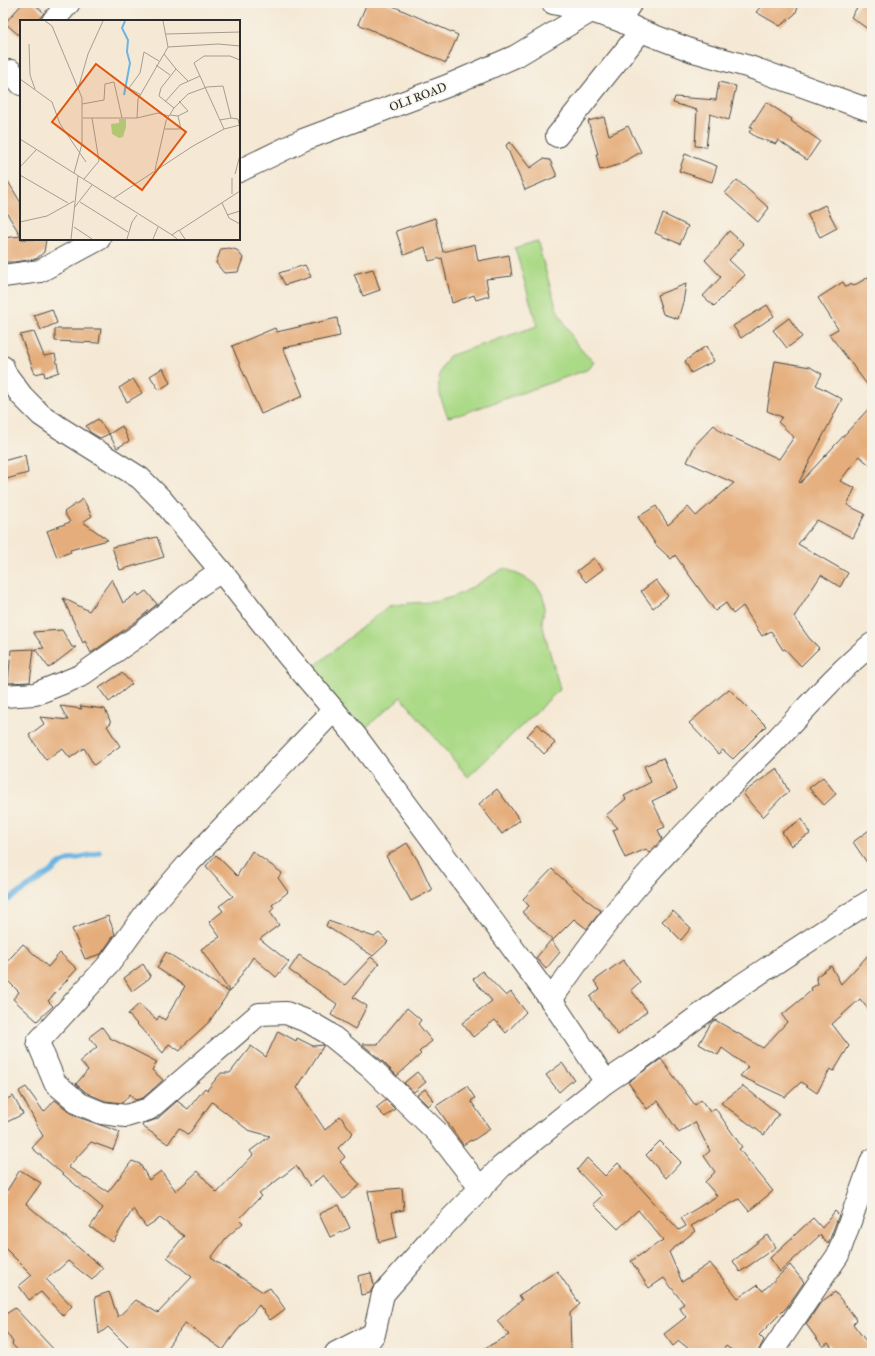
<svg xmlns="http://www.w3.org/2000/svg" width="875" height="1356" font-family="'IM FELL Great Primer',serif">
  <rect width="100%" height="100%" fill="#f7f3e8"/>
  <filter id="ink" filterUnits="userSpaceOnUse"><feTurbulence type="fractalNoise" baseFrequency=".025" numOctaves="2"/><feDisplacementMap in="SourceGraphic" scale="8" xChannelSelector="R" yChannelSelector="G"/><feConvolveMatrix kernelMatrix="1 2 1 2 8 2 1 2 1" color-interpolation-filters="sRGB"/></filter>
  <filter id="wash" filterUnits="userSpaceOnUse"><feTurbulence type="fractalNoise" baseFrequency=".012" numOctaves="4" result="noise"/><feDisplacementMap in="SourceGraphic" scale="16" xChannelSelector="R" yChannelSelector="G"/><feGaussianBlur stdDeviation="0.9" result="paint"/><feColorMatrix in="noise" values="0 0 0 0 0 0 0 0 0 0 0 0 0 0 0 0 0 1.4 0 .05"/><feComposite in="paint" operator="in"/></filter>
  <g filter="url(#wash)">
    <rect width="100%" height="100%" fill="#f5e9d5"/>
    <g fill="#abda87" stroke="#6b8259">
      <path d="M537 241 557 310 575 342 585 354 594 362 589 369 459 415 448 417C442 403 435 386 441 370 443 365 447 360 449 356L537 326 515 248Z"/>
      <path d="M504 568C519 575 544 583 544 603 545 609 542 617 542 624L560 689 468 777 401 697 362 731 310 670 366 624 389 606 410 603 434 602 452 597 466 591Z"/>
    </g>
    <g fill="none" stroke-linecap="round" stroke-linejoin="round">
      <path stroke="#6bb4e3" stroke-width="5.5" d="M3 903 51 872 61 863 72 859 91 855 99 852"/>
    </g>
    <g id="blocks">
      <g fill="#e5ad7b">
        <path d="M23 3H33L44 13 37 21H21V37L5 23Z"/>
        <path d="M367 3H386L458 35 446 63 358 24Z"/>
        <path d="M764 3H800L795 14 780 26 756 12Z"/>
        <path d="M860 3H872V32L851 17Z"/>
        <path d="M719 82 736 86 729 120 710 114 706 147 695 146 697 110 673 103 675 97 716 100Z"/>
        <path d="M766 102 792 119 791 121 820 141 807 160 778 140 776 144 756 137 749 132 753 127H750Z"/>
        <path d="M604 117 609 135 628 126 641 152 618 165 600 170 596 154H598L588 121Z"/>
        <path d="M510 142 530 168 543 159 550 160 557 176 525 190 506 145Z"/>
        <path d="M685 154 717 166 712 182 679 171Z"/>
        <path d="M3 173 21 203V239H46L44 252 36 259 14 262H3V238L21 236 3 207Z"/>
        <path d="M737 180 769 208 758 222 725 193Z"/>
        <path d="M825 205 837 228 820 237 807 214Z"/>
        <path d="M663 214 688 226 680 244 655 233Z"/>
        <path d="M435 218 443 252 475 244 478 261 509 255 512 276 486 279 489 296 476 300 474 295 452 303 442 258 429 261 425 247 404 255 396 231Z"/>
        <path d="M729 231 744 244 729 260 745 275 714 306 703 296 721 277 705 260 720 244 719 243Z"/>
        <path d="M229 248 237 250 243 258 238 272 224 273 216 263 221 249Z"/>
        <path d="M305 265 311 277 285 285 279 273Z"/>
        <path d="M373 269 380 290 363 296 354 274Z"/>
        <path d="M872 275V391L829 334 838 329 818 298 843 282 846 287 851 284 853 286Z"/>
        <path d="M686 284 683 302 678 319 663 314 657 295Z"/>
        <path d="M767 305 774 316 741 338 733 326Z"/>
        <path d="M52 309 57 323 41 330 34 315Z"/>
        <path d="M337 318 340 336 283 348 303 396 261 414 232 346 275 328 277 332Z"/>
        <path d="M789 318 802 337 787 348 773 330Z"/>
        <path d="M55 329H101L99 343 55 341Z"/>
        <path d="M34 332 44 356 55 354 59 372 45 377 44 372 35 374 20 335Z"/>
        <path d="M706 346 714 361 691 373 685 361Z"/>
        <path d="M775 361 810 367 822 374 816 385 842 399 799 482 800 483 872 405V467L859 456 840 481 855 488 847 505 865 514 853 538 817 520 798 544 848 573 840 587 821 575 794 617 809 638 819 648 801 666 785 649 783 650 771 631 762 636 743 606 733 614 726 603 715 611 675 555 671 559 656 545 638 517 656 506 668 525 688 507 696 516 734 483 687 462 695 445 714 425 723 433 779 459 794 437 778 422 782 417 767 411Z"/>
        <path d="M163 368 170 383 159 390 150 376Z"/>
        <path d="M133 379 142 393 127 402 119 388Z"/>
        <path d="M98 419 109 434 100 438 90 432 86 426Z"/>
        <path d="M122 426 129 441 117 448 109 434Z"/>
        <path d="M25 455 28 473 3 480V461Z"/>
        <path d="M83 499 92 516 83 522 108 540 70 550 71 552 57 557 47 531 70 522 64 512Z"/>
        <path d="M157 537 164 557 120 570 112 547Z"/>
        <path d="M594 558 603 569 586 582 577 571Z"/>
        <path d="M112 579 123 603 137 593 139 596 146 591 157 604 134 623 91 653 85 641 83 643 63 598 89 611Z"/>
        <path d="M656 580 668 596 653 608 641 591Z"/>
        <path d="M62 630 72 647H76L49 668 35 649 44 648 33 632Z"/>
        <path d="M34 649 30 682 8 683 11 650Z"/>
        <path d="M122 673 132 684 109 702 99 688Z"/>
        <path d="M729 689 766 726 733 759 723 750 718 754 689 723Z"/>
        <path d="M60 706 82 709 80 706 105 709 111 723 107 726 120 746 94 765 84 748 70 758 62 748 46 760 29 735 44 724 40 717 68 720Z"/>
        <path d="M538 724 555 743 544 754 527 736Z"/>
        <path d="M663 758 677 789 652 801 665 827 658 830 662 839 649 853 646 849 625 858 613 830 618 828 606 815 626 799 624 796 651 782 644 766Z"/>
        <path d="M777 768 789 792 783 796 763 817 752 805 743 793Z"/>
        <path d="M823 777 836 794 824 805 809 788Z"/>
        <path d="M497 789 520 820 502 834 479 804Z"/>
        <path d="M802 819 810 834 791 846 782 832Z"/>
        <path d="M872 828V870L853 842Z"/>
        <path d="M407 843 420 864 432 890 411 901 386 856Z"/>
        <path d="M252 851 282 873 278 878 288 892 272 905 274 908 270 912 279 925 260 939 289 962 276 977 253 957 230 992 201 949 220 937 209 922 223 911 219 906 233 896 206 866 216 855 237 876Z"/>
        <path d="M552 869 577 892 601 911 587 929 574 919 553 940 522 912 529 906 523 899Z"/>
        <path d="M673 911 691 928 681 940 662 921Z"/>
        <path d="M108 916 115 934 101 954 85 959 72 929Z"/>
        <path d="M328 921 374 937 379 933 388 942 373 956 326 926Z"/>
        <path d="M551 940 560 952 546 969 536 958Z"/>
        <path d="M23 944 48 967 60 953 77 969 48 1001 53 1006 37 1021 13 999 19 992 3 976V966Z"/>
        <path d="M872 951V1014L860 999 832 1024 849 1046 834 1071 830 1069 817 1093 801 1082 785 1097 740 1076 748 1067 722 1048 718 1055 699 1044 711 1023 715 1020 763 1048 787 1022 782 1015 812 990 811 988 818 984 816 977 831 966 841 984Z"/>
        <path d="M166 952 229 992 209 1022 187 1042 180 1051 169 1044 163 1053 128 1014 139 1004 157 1020 159 1016 165 1020 185 986 157 968Z"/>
        <path d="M299 955 345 985 371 957 379 964 353 997 367 1006 355 1029 331 1015 337 1004 289 970Z"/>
        <path d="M623 960 640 982 631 990 647 1011 618 1035 590 997 600 989 594 981Z"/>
        <path d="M143 964 151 977 132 991 124 978Z"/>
        <path d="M482 971 506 996 511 992 526 1012 506 1033 495 1020 473 1037 462 1023 492 1001 473 979Z"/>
        <path d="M407 1008 421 1020 418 1024 432 1041 419 1052 421 1054 397 1076 380 1059 362 1044H379L378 1043Z"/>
        <path d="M102 1027 110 1038 157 1062 152 1070 163 1080 143 1098 135 1100 130 1094 122 1103 105 1101 87 1093 76 1084 88 1070 80 1061 97 1047 89 1037Z"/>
        <path d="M278 1031 296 1041 297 1038 313 1046 324 1045 297 1088 304 1096 303 1097 325 1130 340 1116 353 1133 338 1148 345 1157 340 1162 360 1185 343 1199 323 1175 310 1186 296 1166 259 1194 261 1196 239 1219 243 1223 226 1238 211 1258 263 1292 270 1288 285 1309 270 1320 259 1305 235 1333 223 1350 185 1323 163 1353H123L128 1347 108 1327 99 1334 95 1297 109 1292 118 1317 136 1300 158 1313 192 1277 167 1257 184 1236 160 1218 146 1227 133 1209 113 1242 90 1227 103 1208 32 1148 43 1136 19 1091 26 1087 44 1112 55 1100 75 1116 120 1132 113 1150 91 1142 68 1167 108 1192 132 1161 140 1164 149 1180 161 1171 176 1191 198 1171 217 1193 253 1155 250 1151 270 1136 248 1130 212 1102 188 1135 179 1128 168 1144 142 1126 143 1124 157 1119 177 1101 188 1109 205 1088 207 1090 221 1073H230L251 1046 266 1057Z"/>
        <path d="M661 1059 695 1105 701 1100 710 1112 715 1108 742 1147 739 1149 773 1191 749 1211 739 1199 691 1226 695 1231 669 1252 682 1282 710 1263 738 1298 757 1285 763 1291 790 1265 804 1282 787 1307 759 1335 764 1340 757 1353H736L726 1346 720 1353H694L679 1341 673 1346 664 1334 686 1317 679 1307 684 1304 664 1278 649 1288 631 1261 663 1240 638 1210 618 1229 593 1204 602 1196 577 1170 587 1158 605 1176 618 1163 679 1230 686 1226 681 1218 717 1196 705 1182 715 1172 704 1156 710 1151 695 1122 679 1133 658 1101 647 1109 628 1082Z"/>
        <path d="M562 1063 574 1079 559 1092 546 1075Z"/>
        <path d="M417 1072 426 1082 414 1092 404 1083Z"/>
        <path d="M467 1086 475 1098 471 1101 490 1129 472 1141 471 1140 463 1145 436 1106Z"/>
        <path d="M743 1086 779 1114 764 1135 721 1103Z"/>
        <path d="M425 1089 434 1101 428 1106 417 1095Z"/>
        <path d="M13 1096 23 1114 7 1122 3 1114V1101Z"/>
        <path d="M386 1100 395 1109 385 1117 376 1108Z"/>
        <path d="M660 1141 681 1162 666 1178 646 1155Z"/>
        <path d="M20 1170 41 1183 26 1204 103 1268 92 1280 68 1261 59 1269 46 1279 72 1306 63 1316 41 1292 29 1300 19 1286 32 1275 3 1246V1197Z"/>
        <path d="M402 1188 404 1210 392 1212 397 1237 379 1242 368 1191Z"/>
        <path d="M339 1205 350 1228 330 1237 319 1214Z"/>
        <path d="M835 1211 839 1215 828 1244 820 1235 780 1272 770 1258 813 1218 822 1228Z"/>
        <path d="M767 1235 776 1247 740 1272 733 1261Z"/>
        <path d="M557 1271 580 1304 570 1313 571 1353H476L509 1335 497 1321 522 1300 519 1295Z"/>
        <path d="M371 1273 374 1285 370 1293 361 1295 358 1276Z"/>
        <path d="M835 1292 857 1320 853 1324 872 1349V1353H836L828 1343 823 1347 806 1324 821 1302Z"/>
        <path d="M15 1308 57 1353H20L12 1344 13 1342 3 1328V1316Z"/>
      </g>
    </g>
  </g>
  <g filter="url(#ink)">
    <use href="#blocks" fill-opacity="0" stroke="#494844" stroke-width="1"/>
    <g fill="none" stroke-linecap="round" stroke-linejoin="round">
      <g stroke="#494844" stroke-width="24">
        <g id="minor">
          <path d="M553 3 591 11 619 20 641 31 693 51 750 67 872 111"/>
          <path d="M619 20 631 3"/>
          <path d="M53 21 69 3"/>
          <path d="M3 79 11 71 21 84"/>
          <path d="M557 136 641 31"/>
          <path d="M239 171 303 140 447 86 516 56 591 11"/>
          <path d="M3 276 40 271 99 239"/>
          <path d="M3 367 5 373 22 396 41 415 60 428 140 478 161 499 221 571 200 585 142 633 80 676 35 694 3 696"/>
          <path d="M221 571 289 657 355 735 551 1000 606 1082"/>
          <path d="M334 710 188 864 148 910 109 964 38 1042 55 1083 80 1104 102 1113 126 1116 149 1109 259 1014 286 1013 309 1022 328 1033 371 1068 438 1133 481 1189"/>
          <path d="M551 1000C579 959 609 918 642 880 684 832 729 788 774 742 806 709 836 673 872 644"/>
          <path d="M336 1353 373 1334"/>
          <path d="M360 1353 374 1334 383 1294 433 1237 501 1167 606 1082 636 1062 734 990 862 906 872 900"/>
          <path d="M771 1353 838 1255 872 1160"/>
        </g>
      </g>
      <use href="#minor" stroke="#fff" stroke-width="22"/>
    </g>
  </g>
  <g text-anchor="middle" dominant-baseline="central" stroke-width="3" stroke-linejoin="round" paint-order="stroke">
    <g font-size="12" fill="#2b2b2b" stroke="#f7f3e8">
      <text transform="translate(418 97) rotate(-21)">OLI ROAD</text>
    </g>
  </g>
  <g transform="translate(20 20)">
    <rect width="220" height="220" fill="#f5e9d5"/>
    <path d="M99 99H106V107L103 117 99 118 92 114 91 104 99 103Z" fill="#abda87"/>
    <path fill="none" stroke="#6bb4e3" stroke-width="2" d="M104 75 110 43 107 32 108 20 102 8 105 1"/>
    <path fill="none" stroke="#a49d91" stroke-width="1" d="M25 1 32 6 62 78V124L54 153M143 1 148 27 118 79 117 98 138 93 149 96M146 14 220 12M9 24 10 55 15 69M148 27 198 24 220 26M136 45 150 55M156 49 168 61M0 59 32 82 40 104 66 142M58 69 68 34 83 1M121 75 109 68 120 53 124 32 139 41M145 82 160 65 180 56M62 84 84 80 85 64 94 62 102 98M154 88 168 74 187 67 203 66 211 98 200 100M158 96 168 91 159 81M63 98H117M211 98 218 99 220 109M145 109H161L158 96 150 95M204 109 174 43 184 36H210L220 40M0 119 152 215M0 147 16 130M135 150 146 101 154 88 139 76 141 68 156 49 144 34M215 154 220 135M0 155 48 183M64 159 79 141 72 98M212 174V158M94 178 173 126 204 109 220 105M60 182 108 212M202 183 209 198 220 204M54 188 72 165M207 195 220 191M0 202 27 196 54 181M54 207 72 219M160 210 220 171M51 219 58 156M107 219 112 202 117 195M133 219 138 207M157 219 152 215 159 210 165 219"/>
    <path fill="#df570e" fill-opacity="0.15" stroke="#df570e" stroke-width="2" d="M76 44 166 112 122 170 32 102Z"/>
    <rect width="220" height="220" fill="none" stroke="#2b2b2b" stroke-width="2"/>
  </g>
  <rect width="875" height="1356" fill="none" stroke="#f7f3e8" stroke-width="16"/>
</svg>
